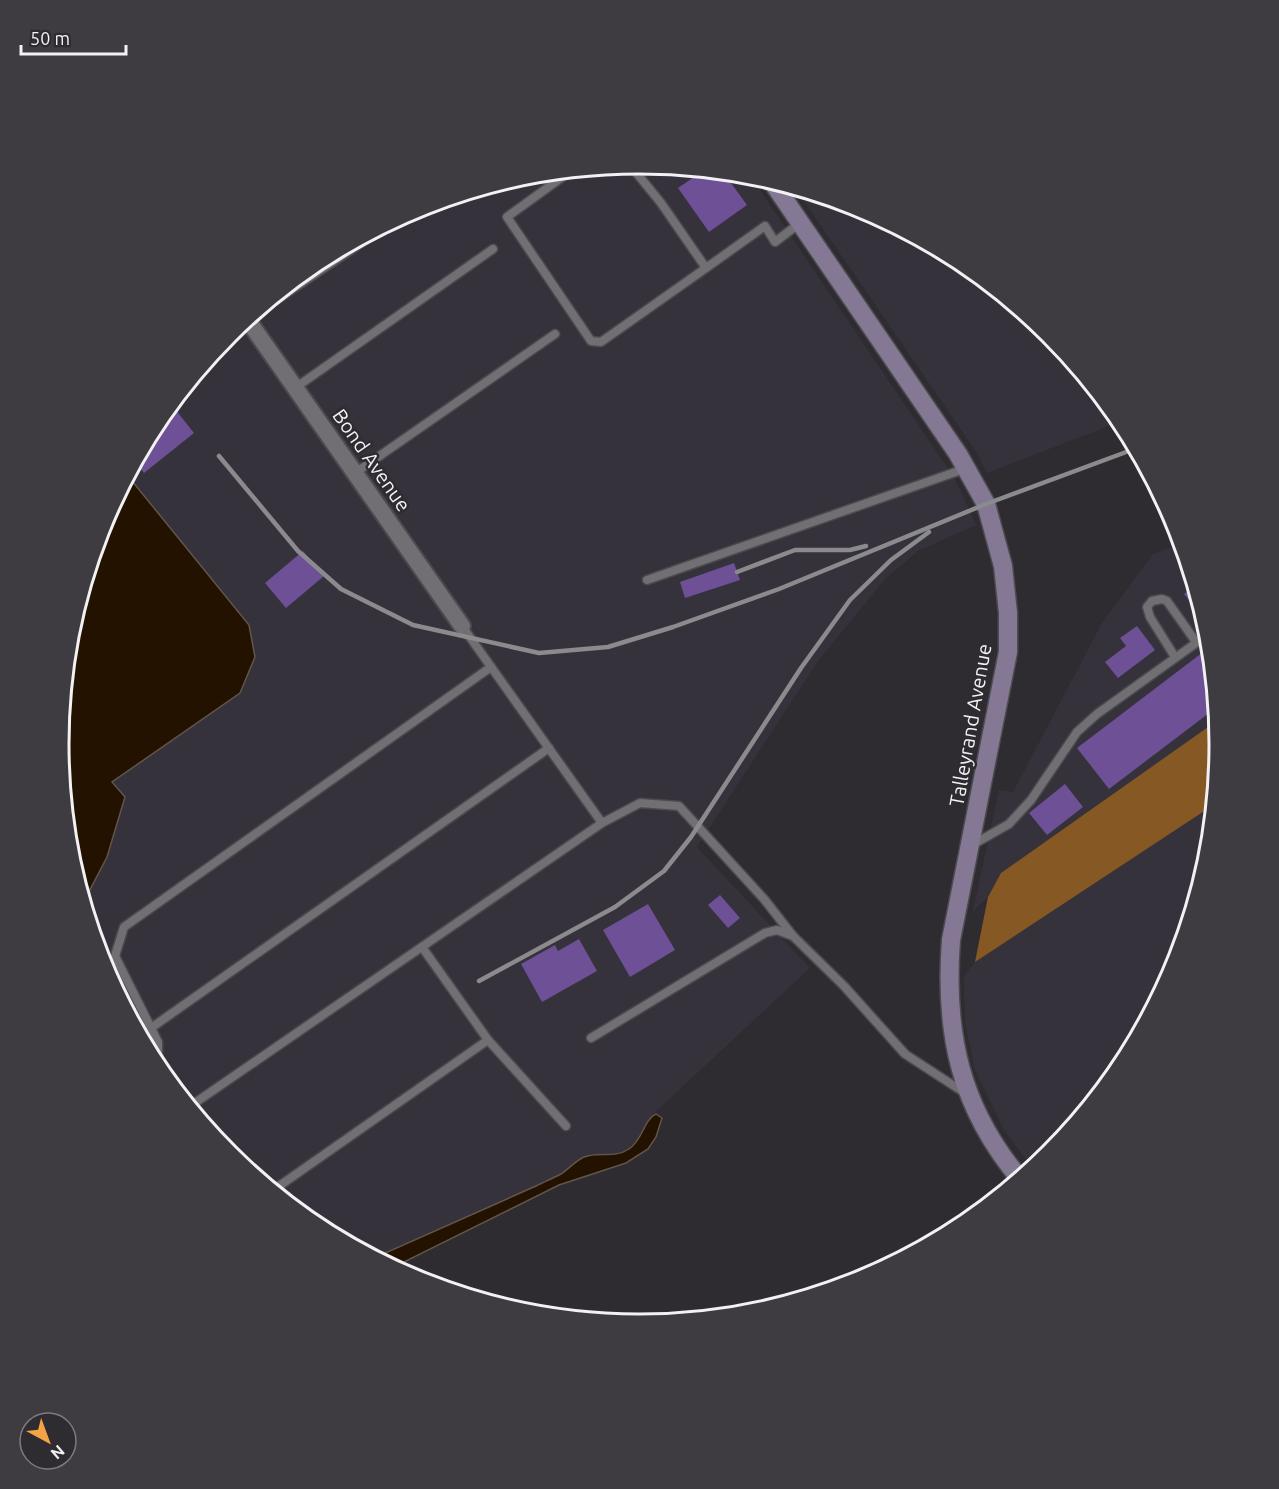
<svg xmlns="http://www.w3.org/2000/svg" width="1279" height="1489" font-family="Ubuntu,sans-serif">
  <rect width="100%" height="100%" fill="#2e2c30"/>
  <g fill="#35323c">
    <path d="M640 164 749 174 955 479 976 525 918 551 886 578 818 661 697 847 810 968 651 1116 638 1143 627 1151 615 1156 596 1154 536 1186 374 1258 316 1227 228 1155 156 1067 103 967 83 903 107 857 112 782 240 693 249 625 128 476 157 421 229 333 317 261 417 208 527 175Z"/>
    <path d="M795 188 862 208 963 262 1051 334 1122 421 987 473 977 453Z"/>
    <path d="M1183 543 1209 631 1218 720 1001 873 988 897 973 911 999 790 1013 792 1102 623 1153 554Z"/>
    <path d="M1215 804 1209 858 1176 967 1122 1068 1050 1156 1033 1169 1004 1130 975 1070 965 1022 964 976 975 962Z"/>
  </g>
  <path fill="#865924" d="M1218 720 1220 745 1215 804 975 962 988 897 1001 873Z"/>
  <g fill="#241200" stroke="#625549" stroke-width="1.5">
    <path d="M128 476 249 625 255 657 240 693 112 782 125 797 107 857 83 903 70 858 59 744 70 631 103 522Z"/>
    <path d="M656 1114 662 1118 656 1137 648 1149 626 1163 559 1185 392 1268 374 1258 536 1186C544 1182 553 1178 561 1174 569 1169 575 1161 584 1157 600 1151 614 1159 629 1149 643 1140 644 1119 656 1114Z"/>
  </g>
  <g fill="#6d5096">
    <path d="M704 170 723 172 747 205 709 232 678 188Z"/>
    <path d="M171 404 194 433 144 473 135 462 157 421Z"/>
    <path d="M303 551 324 576 286 608 265 583Z"/>
    <path d="M734 563 740 580 685 598 680 582Z"/>
    <path d="M1195 585 1206 622 1184 594Z"/>
    <path d="M1137 626 1155 650 1118 678 1105 662 1126 646 1120 638Z"/>
    <path d="M1211 646 1217 707 1109 789 1077 748Z"/>
    <path d="M1065 784 1083 807 1047 835 1029 813Z"/>
    <path d="M720 895 740 918 728 928 708 905Z"/>
    <path d="M648 904 675 950 630 977 603 930Z"/>
    <path d="M579 939 597 971 542 1002 521 964 555 945 558 951Z"/>
  </g>
  <g fill="none" stroke-linecap="round" stroke-linejoin="round">
    <g stroke="#4b4a4d" stroke-width="11">
      <g id="lane">
        <path d="M630 165 661 203 706 268 765 226 775 242 800 223"/>
        <path d="M572 170 507 217 591 341 601 342 706 268"/>
        <path d="M248 319 401 216"/>
        <path d="M295 388 493 249"/>
        <path d="M355 473 555 334"/>
        <path d="M647 580 967 468"/>
        <path d="M1175 657 1150 617 1147 607 1152 601 1162 599 1167 601 1196 642"/>
        <path d="M602 823 640 803 679 806 764 899 793 936"/>
        <path d="M972 845 1009 824 1031 800 1077 732 1097 714 1210 633"/>
        <path d="M151 1028 549 748"/>
        <path d="M591 1038 765 933 777 930 793 936 844 986 905 1054 965 1093"/>
        <path d="M488 1040 566 1126"/>
        <path d="M158 1069V1042L115 956 124 927 491 667"/>
        <path d="M189 1107 602 823 462 626"/>
        <path d="M272 1191 488 1040 422 947"/>
      </g>
    </g>
    <g stroke="#4b4a4d" stroke-width="20">
      <path id="street" d="M247 319 462 626"/>
    </g>
    <g stroke="#4b4a4d" stroke-width="21">
      <path id="secondary" d="M771 180 958 454 986 504 1003 566 1008 613V652L951 940C944 1033 960 1108 1021 1180"/>
    </g>
    <use href="#lane" stroke="#716f74" stroke-width="8"/>
    <use href="#street" stroke="#716f74" stroke-width="16"/>
    <use href="#secondary" stroke="#847895" stroke-width="18"/>
    <g stroke="#8b8a8d" stroke-width="4.5">
      <path d="M219 456 298 551 341 589 413 625 539 653 608 647 673 627 779 589 986 504 1137 448"/>
      <path d="M737 572 795 550H850L866 546"/>
      <path d="M479 981 615 907 664 871 691 837 801 668 850 600 891 560 929 532"/>
    </g>
  </g>
  <g text-anchor="middle" dominant-baseline="central" stroke-width="5" stroke-linejoin="round" paint-order="stroke">
    <g font-size="20" fill="#f2f1f4" stroke="#2e2c30">
      <text transform="translate(372 460) rotate(55)">Bond Avenue</text>
      <text transform="translate(970 725) rotate(-80)">Talleyrand Avenue</text>
    </g>
  </g>
  <path d="M0 0H1279V1489H0ZM69 744a570 570 0 1 1 1140 0a570 570 0 1 1-1140 0Z" fill="#3e3c40" fill-rule="evenodd"/>
  <path fill="none" stroke="#f2f1f4" stroke-width="3" d="M69 744a570 570 0 1 1 1140 0a570 570 0 1 1-1140 0Z"/>
  <g transform="translate(48 1441) rotate(139)"><circle r="28" fill="#2e2c30" stroke="#7c7b7e" stroke-width="1.5"/>
  <path d="M0-4.5L10 22L0 15L-10 22Z" fill="#f4a444"/>
  <text y="-9" font-size="16" font-weight="bold" text-anchor="middle" fill="#f2f1f4">N</text>
  </g>
  <path d="M21 45v9h105v-9" fill="none" stroke="#f2f1f4" stroke-width="3"/>
  <text x="30" y="45" font-size="18" fill="#f2f1f4" stroke="#2e2c30" stroke-width="4.5" paint-order="stroke">50 m</text>
</svg>
